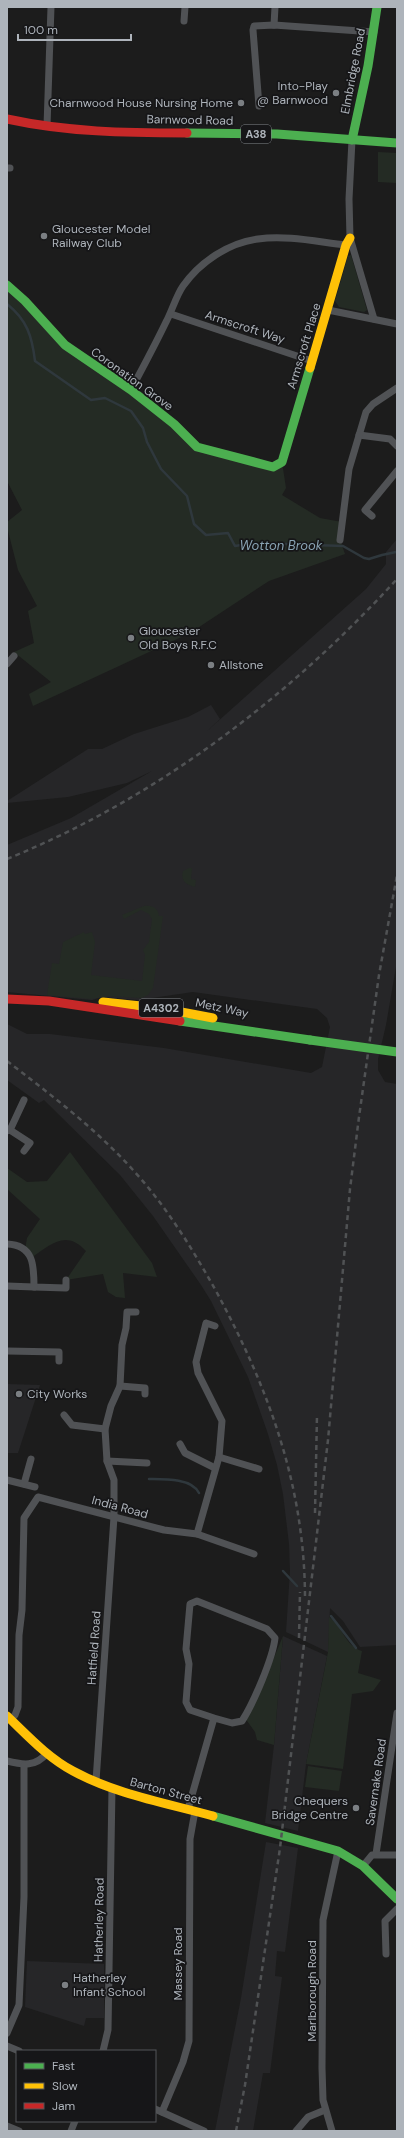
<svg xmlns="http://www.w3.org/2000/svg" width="404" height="2138" font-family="'DM Sans',sans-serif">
  <rect width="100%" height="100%" fill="#1c1c1c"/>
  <g fill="#262628">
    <path d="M397 539V961L386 1025 378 1059V1070L385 1082 397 1084V1645L360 1647 343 1621 330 1608 328 1652 286 1632 290 1571 289 1544 283 1494 277 1465 268 1434 248 1377 211 1301 201 1285 153 1216 120 1175 44 1100 39 1103 7 1080V1024L27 1034H50L164 1048 311 1073 322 1067 330 1027 327 1018 317 1009 193 992 138 1000 102 997 92 1000 7 992V845L71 818 152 771 127 783 68 797 7 803V801L88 749H102L134 734 188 717 211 705 220 719 206 732 366 589 386 564V552Z"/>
    <path d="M7 1384 40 1385 18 1453H7Z"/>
    <path d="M283 1636 327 1656 306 1764 298 1831 265 1823 274 1745Z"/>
    <path d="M266 1842 298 1848 285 1952 277 1951 275 1976 282 1977 270 2073H263L253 2131H215L241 1998Z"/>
    <path d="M27 1961 104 1964V2018H86L84 2026 25 2007Z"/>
  </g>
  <g fill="#242b24">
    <path d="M378 152 397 153V183L378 182Z"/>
    <path d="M351 255 367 310 364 312 339 307 335 301 348 256Z"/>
    <path d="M7 285 65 345 131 390 197 447 273 467 282 462 286 488 282 495 320 518 342 522 340 540 345 554 269 581 190 633 33 706 29 694 51 682 14 652 34 643 28 611 37 606 18 570 7 527V522L22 510 7 481Z"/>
    <path d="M189 868H192L191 879 196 880 195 887C187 885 180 881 183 871Z"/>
    <path d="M144 906C151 905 158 907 159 916H163L153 988 148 995 141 998 109 996 91 999 47 995 52 963 59 964 63 942 84 932 85 934 92 932 95 942 91 975 142 981 145 955 143 950 149 942 152 919 149 914 141 910 124 919 122 915Z"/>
    <path d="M70 1152 152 1263 157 1277 123 1273 125 1298 116 1297 108 1292 103 1274 66 1280 86 1251C65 1229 51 1245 31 1258L25 1250 27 1238 40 1219 7 1189V1168L27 1182 47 1181Z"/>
    <path d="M329 1617C343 1627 345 1646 362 1651L358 1673 381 1680 373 1691 352 1694 343 1769 306 1764 328 1652Z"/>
    <path d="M283 1636 274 1745 257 1740 255 1732 245 1718 258 1696Z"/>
    <path d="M308 1766 342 1771 339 1791 305 1787Z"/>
  </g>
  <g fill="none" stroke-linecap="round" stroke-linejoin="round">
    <g stroke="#2f383d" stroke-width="2.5">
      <path d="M7 304C27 320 32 336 35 361L91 400 105 398 131 411 143 428 147 442 161 469 187 496 194 524 206 535 228 533 235 546 253 543 343 546 364 558 369 559 382 555 396 552"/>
      <path d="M149 1479C164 1479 192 1478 199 1493"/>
      <path d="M283 1571 297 1586"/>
      <path d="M331 1616 356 1648"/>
    </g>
    <g stroke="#505255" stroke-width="7">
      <path d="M184 21 185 7"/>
      <path d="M274 25 275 7"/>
      <path d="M259 106 253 30 254 26 274 25 374 32"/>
      <path d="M47 126 51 7"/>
      <path d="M352 140 349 199 350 238 374 319"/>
      <path d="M7 168H10"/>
      <path d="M328 310 397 324"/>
      <path d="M171 314 312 361"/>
      <path d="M131 390C143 367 155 345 166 322 172 311 176 296 183 286 200 262 228 243 258 239 287 235 318 242 346 245"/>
      <path d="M359 435 390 439 397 446"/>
      <path d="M372 516 365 510 397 471"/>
      <path d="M340 540 349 469 366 412 373 404 397 388"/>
      <path d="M7 664 14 656"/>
      <path d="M10 1130 30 1143 24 1151"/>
      <path d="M7 1131 10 1130 24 1100"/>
      <path d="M7 1244C34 1245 34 1266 34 1287L66 1288V1280"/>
      <path d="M7 1286 34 1287"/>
      <path d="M7 1351 59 1352V1361"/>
      <path d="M120 1386 145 1388V1394"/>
      <path d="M64 1415 72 1425 105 1429"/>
      <path d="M180 1444 185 1453 215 1468"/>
      <path d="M219 1457 259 1469"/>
      <path d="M107 1461 147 1463"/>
      <path d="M7 1480 35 1487"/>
      <path d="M24 1484 31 1459"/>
      <path d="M197 1534 219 1457 222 1421 198 1373 196 1362 206 1323 215 1326"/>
      <path d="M11 1719 15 1715 18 1707 19 1635 22 1610 24 1518 38 1497 164 1530 197 1534 254 1554"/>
      <path d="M7 1761C23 1765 36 1767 47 1753"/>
      <path d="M96 1781 114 1517V1480L107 1461 105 1429 111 1406 120 1386 122 1345 126 1328 127 1312H136"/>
      <path d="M188 1809 214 1718 190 1710 186 1702 189 1664 186 1649 190 1604 197 1601 267 1629 275 1638C273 1658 253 1704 242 1721L232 1723 214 1718"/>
      <path d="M376 1854 397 1713"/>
      <path d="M363 1866 372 1855H397"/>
      <path d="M386 1954 385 1921 397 1909"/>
      <path d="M7 2033 19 2005 24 1897V1766"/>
      <path d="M7 2046 19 2051"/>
      <path d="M103 2051 108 2030 112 1788"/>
      <path d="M155 2109 204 2131"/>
      <path d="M162 2112 183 2062 189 2041 190 1839 195 1811"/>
      <path d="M7 2126 19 2131"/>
      <path d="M71 2131 75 2121"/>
      <path d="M296 2131 308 2117 325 2110"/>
      <path d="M332 2131 323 2100 322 2068 323 1920 338 1851"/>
    </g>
    <g stroke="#4caf50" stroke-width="9">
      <path d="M187 133 277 134 397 143"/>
      <path d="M352 140 368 66 377 7"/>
      <path d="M7 285 25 301 65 345 131 390 174 424 197 447 273 467 282 462 310 368"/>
      <path d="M180 1021 310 1040"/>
      <path d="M213 1816 338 1851 363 1866 397 1899"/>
    </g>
    <g stroke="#ffc107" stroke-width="9">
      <path d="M310 368 346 245 350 238"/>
      <path d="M103 1002 160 1008 213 1018"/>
      <path d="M7 1716C27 1735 48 1758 73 1771 115 1794 166 1803 213 1816"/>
    </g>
    <g stroke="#c62828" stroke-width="9">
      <path d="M7 119C67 132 126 133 187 133"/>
      <path d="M7 999 49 1001 180 1021"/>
    </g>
    <g stroke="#505254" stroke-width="2.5" stroke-dasharray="5 4" stroke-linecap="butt">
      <path d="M7 859C157 798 288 698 397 579"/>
      <path d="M7 1061C51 1095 95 1128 133 1170 166 1206 192 1248 216 1291 269 1389 305 1487 305 1599"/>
      <path d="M315 1513 317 1415"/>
      <path d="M299 1638 300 1592"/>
      <path d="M236 2131 245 2085 280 1848 328 1440 350 1189 359 1117 379 975 397 875"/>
    </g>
    <path stroke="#4caf50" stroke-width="9" d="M310 1040 397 1052"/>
  </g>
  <g fill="#7b7f83" stroke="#161618" stroke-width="1.5">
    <circle cx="336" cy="93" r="4"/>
    <circle cx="241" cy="103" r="4"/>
    <circle cx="44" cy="236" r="4"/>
    <circle cx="131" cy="638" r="4"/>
    <circle cx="211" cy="665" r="4"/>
    <circle cx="19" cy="1394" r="4"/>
    <circle cx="356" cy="1808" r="4"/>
    <circle cx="65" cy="1985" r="4"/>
  </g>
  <g text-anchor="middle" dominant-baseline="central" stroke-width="3.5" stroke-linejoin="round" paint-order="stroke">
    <g fill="#161618" stroke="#80858a" stroke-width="1">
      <rect x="241" y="125" width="30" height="18" rx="3"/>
      <rect x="139" y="999" width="44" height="18" rx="3"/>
    </g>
    <g font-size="11" font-weight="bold" fill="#aeb4bb">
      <text x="256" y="134">A38</text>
      <text x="161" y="1008">A4302</text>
    </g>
    <g font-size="12" fill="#aeb4bb" stroke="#161618">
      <text transform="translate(353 71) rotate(-79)">Elmbridge Road</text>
      <text transform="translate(190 120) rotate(1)">Barnwood Road</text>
      <text transform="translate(245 327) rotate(18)">Armscroft Way</text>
      <text transform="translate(304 346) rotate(-73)">Armscroft Place</text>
      <text transform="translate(132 379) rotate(36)">Coronation Grove</text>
      <text transform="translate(222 1008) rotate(12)">Metz Way</text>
      <text transform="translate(120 1507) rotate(15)">India Road</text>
      <text transform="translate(94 1648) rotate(-86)">Hatfield Road</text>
      <text transform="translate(376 1782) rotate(-82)">Savernake Road</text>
      <text transform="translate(166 1791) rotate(15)">Barton Street</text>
      <text transform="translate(99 1920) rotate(-89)">Hatherley Road</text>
      <text transform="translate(178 1964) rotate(-90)">Massey Road</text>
      <text transform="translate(312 1991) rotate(-90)">Marlborough Road</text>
    </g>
    <g font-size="12" fill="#aeb4bb" stroke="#161618" text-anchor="start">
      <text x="328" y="86" text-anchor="end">Into-Play<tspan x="328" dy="14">@ Barnwood</tspan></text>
      <text x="233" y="103" text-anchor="end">Charnwood House Nursing Home</text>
      <text x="52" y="229">Gloucester Model<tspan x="52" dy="14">Railway Club</tspan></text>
      <text x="139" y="631">Gloucester<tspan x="139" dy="14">Old Boys R.F.C</tspan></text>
      <text x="219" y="665">Allstone</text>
      <text x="27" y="1394">City Works</text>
      <text x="348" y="1801" text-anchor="end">Chequers<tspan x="348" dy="14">Bridge Centre</tspan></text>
      <text x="73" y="1978">Hatherley<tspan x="73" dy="14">Infant School</tspan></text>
    </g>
    <g font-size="13" font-style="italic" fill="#89a3b3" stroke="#161618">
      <text x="281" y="545">Wotton Brook</text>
    </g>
  </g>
  <rect width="404" height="2138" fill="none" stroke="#aeb4bb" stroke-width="16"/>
  <rect x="16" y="2050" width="140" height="72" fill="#161618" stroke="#535559"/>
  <rect x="24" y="2063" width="20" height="6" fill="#4caf50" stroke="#535559"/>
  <text x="52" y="2070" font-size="12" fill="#aeb4bb">Fast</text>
  <rect x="24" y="2083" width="20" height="6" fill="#ffc107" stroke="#535559"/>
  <text x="52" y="2090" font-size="12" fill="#aeb4bb">Slow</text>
  <rect x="24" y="2103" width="20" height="6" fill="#c62828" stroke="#535559"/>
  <text x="52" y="2110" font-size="12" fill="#aeb4bb">Jam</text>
  <path d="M18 34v6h113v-6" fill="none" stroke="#aeb4bb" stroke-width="2"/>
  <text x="24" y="34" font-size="12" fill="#aeb4bb" stroke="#161618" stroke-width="3" paint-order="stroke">100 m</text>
</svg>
